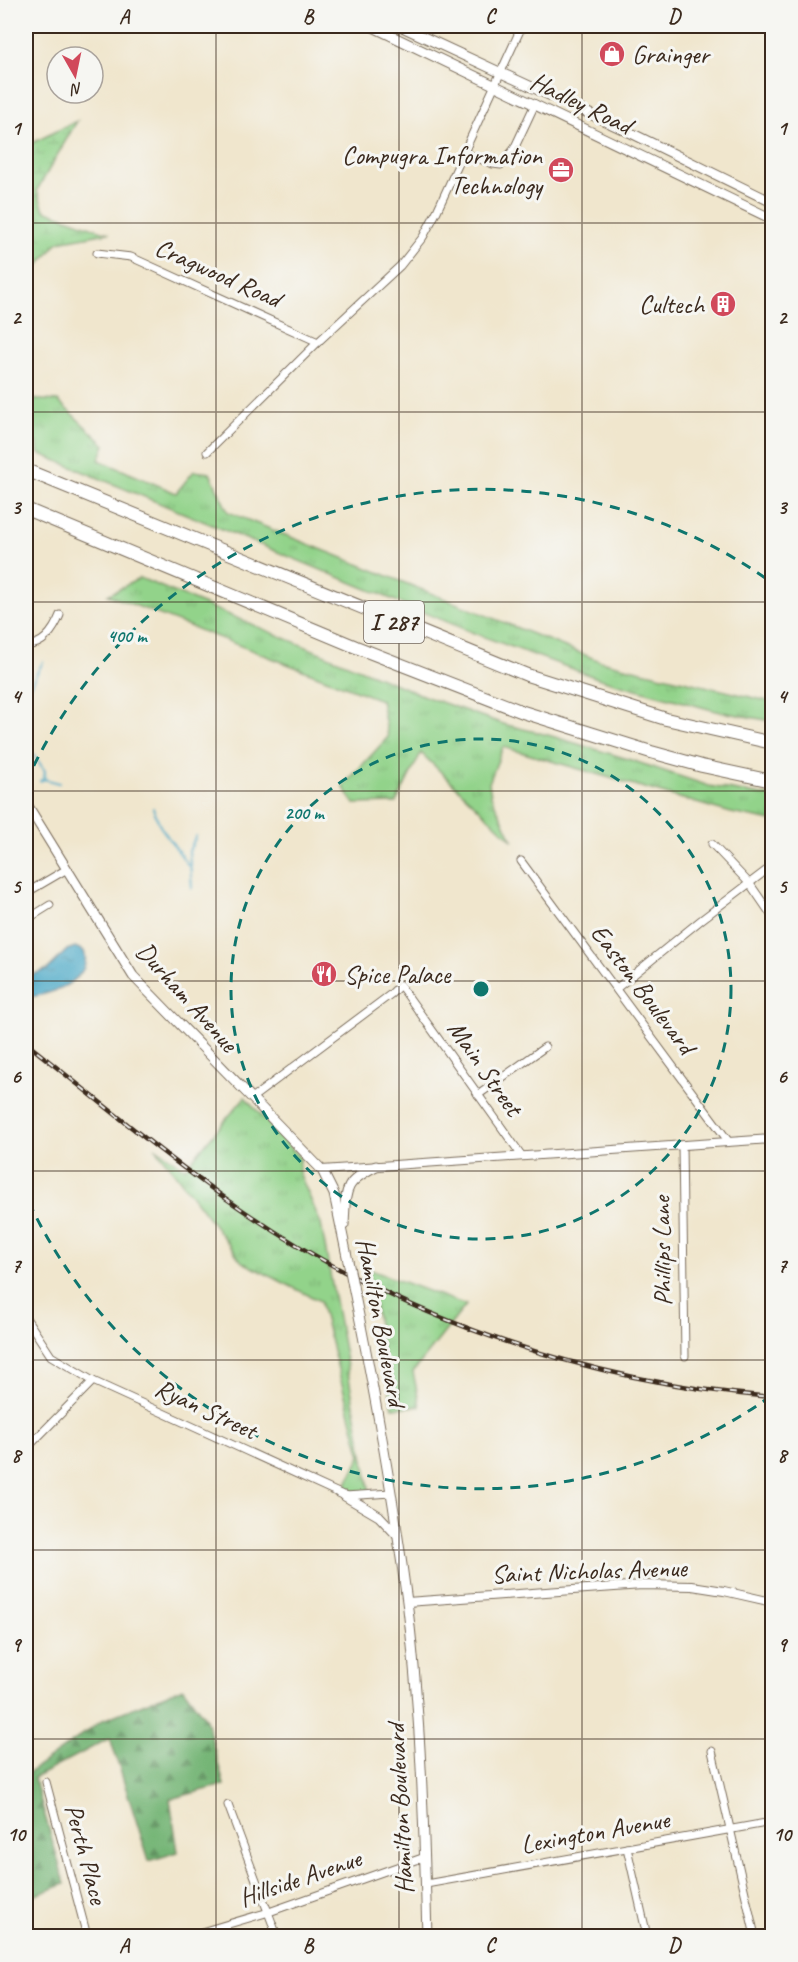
<svg xmlns="http://www.w3.org/2000/svg" width="798" height="1962" font-family="Caveat,sans-serif">
  <defs>
    <pattern id="grass-tufts" width="24" height="20" patternUnits="userSpaceOnUse" patternTransform="scale(1.5)"><rect width="24" height="20" fill="#92d38a"/><path d="M3 7l-1-3M5 7V3M7 7l1-3M15 17l-1-3M17 17v-4M19 17l1-3" fill="none" stroke="#7fb577"/></pattern>
    <pattern id="forest-firs" width="22" height="20" patternUnits="userSpaceOnUse" patternTransform="scale(1.5)"><rect width="22" height="20" fill="#75b576"/><path d="M5 1l3.5 6h-7zM16 11l3.5 6h-7z" fill="#619360"/></pattern>
    <pattern id="wetland-marsh" width="20" height="14" patternUnits="userSpaceOnUse" patternTransform="scale(1.5)"><rect width="20" height="14" fill="#92d38a"/><path d="M1 5h8M5 5V1M11 12h8M15 12V8" fill="none" stroke="#7fb577"/></pattern>
    <pattern id="water-ripples" width="26" height="14" patternUnits="userSpaceOnUse" patternTransform="scale(1.5)"><rect width="26" height="14" fill="#48a8c7"/><path d="M2 4q2-2 4 0t4 0M15 11q2-2 4 0t4 0" fill="none" stroke="#3d89a1"/></pattern>
  </defs>
  <rect width="100%" height="100%" fill="#f6f6f2"/>
  <filter id="ink" filterUnits="userSpaceOnUse"><feTurbulence type="fractalNoise" baseFrequency=".0167" numOctaves="2"/><feDisplacementMap in="SourceGraphic" scale="12" xChannelSelector="R" yChannelSelector="G"/><feConvolveMatrix kernelMatrix="1 2 1 2 8 2 1 2 1" color-interpolation-filters="sRGB"/></filter>
  <filter id="wash" filterUnits="userSpaceOnUse"><feTurbulence type="fractalNoise" baseFrequency=".008" numOctaves="4" result="noise"/><feDisplacementMap in="SourceGraphic" scale="24" xChannelSelector="R" yChannelSelector="G"/><feGaussianBlur stdDeviation="1.35" result="paint"/><feColorMatrix in="noise" values="0 0 0 0 0 0 0 0 0 0 0 0 0 0 0 0 0 1.4 0 .05"/><feComposite in="paint" operator="in"/></filter>
  <g filter="url(#wash)">
    <rect width="100%" height="100%" fill="#f0e6cd"/>
    <g fill="url(#grass-tufts)" stroke="#667e54" stroke-width="1.5">
      <path d="M26 399 58 401 105 445 99 460 176 493 194 471 210 473 228 512 600 661 772 702V721L716 711 600 679 476 634 38 453V444L26 438Z"/>
      <path d="M140 578 427 697 503 724 548 735 628 759 709 786 772 797V821L731 813 503 747 489 783 491 796 513 841 421 753 396 803 354 804 343 786 388 737 381 700 108 595Z"/>
      <path d="M245 1097 300 1158 299 1172 321 1224 370 1493 343 1491 361 1456 320 1301 242 1262 155 1147 185 1168Z"/>
      <path d="M368 1269 466 1305 413 1372 420 1406 393 1408Z"/>
    </g>
    <path fill="url(#forest-firs)" stroke="#58704a" stroke-width="1.5" d="M183 1688 206 1719 224 1785 170 1799 178 1852 149 1861 110 1738 34 1778 65 1884 26 1899V1775L103 1720Z"/>
    <path fill="url(#wetland-marsh)" stroke="#667e54" stroke-width="1.5" d="M77 121 37 190 44 210 108 233 58 242 26 281V146Z"/>
    <path fill="url(#water-ripples)" stroke="#426972" stroke-width="1.5" d="M75 947 84 951C94 980 48 997 26 997V977L48 969 67 950Z"/>
    <g fill="none" stroke-linecap="round" stroke-linejoin="round">
      <g stroke="#48a8c7" stroke-width="2">
        <path d="M26 693 43 662"/>
        <path d="M26 744 45 771 44 779"/>
        <path d="M40 781 44 779 59 783"/>
        <path d="M153 808 160 826 191 869"/>
        <path d="M192 888 189 851 196 836"/>
      </g>
    </g>
  </g>
  <g filter="url(#ink)">
    <g fill="none" stroke-linecap="round" stroke-linejoin="round">
      <g stroke="#7a6c5b" stroke-width="9">
        <g id="minor">
          <path d="M464 153 493 164 501 165 514 149 535 104"/>
          <path d="M97 253 131 257 318 342"/>
          <path d="M207 452 318 342 400 266 423 237 437 211 522 26"/>
          <path d="M26 645C43 646 54 630 60 615"/>
          <path d="M712 844 750 884 772 916"/>
          <path d="M521 861 729 1142"/>
          <path d="M26 893 67 869"/>
          <path d="M26 920 50 905"/>
          <path d="M617 988 701 920 772 866"/>
          <path d="M478 1095 545 1047"/>
          <path d="M252 1098 391 994 400 985 522 1156"/>
          <path d="M682 1145 685 1356"/>
          <path d="M26 1318 51 1356 93 1381 345 1496 391 1493"/>
          <path d="M26 1449 93 1381"/>
          <path d="M712 1751 755 1936"/>
          <path d="M46 1782 87 1936"/>
          <path d="M228 1805 277 1936"/>
          <path d="M627 1848 647 1936"/>
          <path d="M426 1884 772 1822"/>
          <path d="M188 1936 269 1912 425 1857"/>
        </g>
      </g>
      <g stroke="#7a6c5b" stroke-width="10">
        <g id="tertiary">
          <path d="M322 1170 772 1139"/>
          <path d="M407 1602 642 1585 692 1586 724 1591 772 1602"/>
        </g>
      </g>
      <g stroke="#7a6c5b" stroke-width="11">
        <g id="secondary">
          <path d="M371 26 772 219"/>
          <path d="M400 26 631 133 772 202"/>
          <path d="M26 803 133 976 322 1170 334 1194 348 1261"/>
          <path d="M344 1225C346 1189 343 1183 376 1166"/>
          <path d="M353 1286C375 1393 394 1501 408 1609 421 1718 424 1827 427 1936"/>
          <path d="M345 1496 379 1516 397 1535"/>
        </g>
      </g>
      <g stroke="#7a6c5b" stroke-width="14">
        <g id="motorway">
          <path d="M26 470 527 675 666 719 772 743"/>
          <path d="M26 509 356 647 523 712 651 752 702 766 772 781"/>
        </g>
      </g>
      <use href="#minor" stroke="#fff" stroke-width="7"/>
      <use href="#tertiary" stroke="#fff" stroke-width="8"/>
      <use href="#secondary" stroke="#fff" stroke-width="9"/>
      <use href="#motorway" stroke="#fff" stroke-width="12"/>
      <g stroke="#3b2a1e" stroke-width="4.5">
        <path id="rail" d="M26 1043C97 1099 166 1158 241 1209 398 1317 583 1382 772 1397"/>
      </g>
      <use href="#rail" stroke="#f6f6f2" stroke-width="2" stroke-dasharray="7" stroke-linecap="butt"/>
      <g stroke="#7a6c5b" stroke-width="11" stroke-linecap="butt">
        <path id="secondary-bridge" d="M348 1261 353 1286"/>
      </g>
      <use href="#secondary-bridge" stroke="#fff" stroke-width="9"/>
    </g>
  </g>
  <path fill="none" stroke="#3b2a1e" stroke-width="1.5" stroke-opacity="0.55" d="M216 26V1936M399 26V1936M582 26V1936M26 223H772M26 412H772M26 602H772M26 791H772M26 981H772M26 1171H772M26 1360H772M26 1550H772M26 1739H772"/>
  <g fill="none" stroke="#0f766e" stroke-width="3" stroke-dasharray="10 8">
    <circle cx="481" cy="989" r="250"/>
    <path d="M771 1396A500 500 0 0 1 26 1196M26 782A500 500 0 0 1 771 582"/>
  </g>
  <defs>
    <g id="shop-disc" transform="scale(1.35)"><circle r="9.5" fill="#d1495b" stroke="#f6f6f2"/><path d="M-5-2.5h2.3a2.7 3.5 0 0 1 5.4 0H5L5.5 6h-11ZM-1.5-2.5h3a1.5 2.3 0 0 0-3 0Z" fill="#fff"/></g>
    <g id="office-disc" transform="scale(1.35)"><circle r="9.5" fill="#d1495b" stroke="#f6f6f2"/><path d="M-6-3h4V-5.5h4V-3h4V5H-6ZM-1-4.5V-3h2v-1.5ZM-6 0V1H6V0Z" fill="#fff"/></g>
    <g id="building-disc" transform="scale(1.35)"><circle r="9.5" fill="#d1495b" stroke="#f6f6f2"/><path d="M-4-6H4V6H1V3H-1V6H-4ZM-2.5-4.3h1.7v1.8h-1.7ZM.8-4.3h1.7v1.8H.8ZM-2.5-1h1.7V.8h-1.7ZM.8-1h1.7V.8H.8Z" fill="#fff"/></g>
    <g id="restaurant-disc" transform="scale(1.35)"><circle r="9.5" fill="#d1495b" stroke="#f6f6f2"/><path d="M-5-6h1v4h1v-4h1v4h1v-4h1v5L-1.5 .5V6h-2V.5L-5-1ZM5-6V6H3V1.5H1.5Q1.5-4 5-6Z" fill="#fff"/></g>
  </defs>
  <g fill-rule="evenodd">
    <use href="#shop-disc" x="612" y="54"/>
    <use href="#office-disc" x="561" y="170"/>
    <use href="#building-disc" x="723" y="304"/>
    <use href="#restaurant-disc" x="324" y="974"/>
  </g>
  <g text-anchor="middle" dominant-baseline="central" stroke-width="6" stroke-linejoin="round" paint-order="stroke">
    <rect fill="#f6f6f2" stroke="#73675e" stroke-width="1.5" x="364" y="601" width="60" height="42" rx="4.5"/>
    <g font-size="24" font-weight="bold" fill="#3b2a1e">
      <text x="394" y="622">I 287</text>
    </g>
    <g font-size="26" fill="#3b2a1e" stroke="#f6f6f2" text-anchor="start">
      <text x="632" y="54">Grainger</text>
      <text x="542" y="155" text-anchor="end">Compugra Information<tspan x="542" dy="30">Technology</tspan></text>
      <text x="704" y="304" text-anchor="end">Cultech</text>
      <text x="344" y="974">Spice Palace</text>
    </g>
    <g font-size="26" fill="#3b2a1e" stroke="#f6f6f2">
      <text transform="translate(581 103) rotate(26)">Hadley Road</text>
      <text transform="translate(218 273) rotate(24)">Cragwood Road</text>
      <text transform="translate(643 989) rotate(53)">Easton Boulevard</text>
      <text transform="translate(187 997) rotate(48)">Durham Avenue</text>
      <text transform="translate(485 1068) rotate(55)">Main Street</text>
      <text transform="translate(662 1251) rotate(-91)">Phillips Lane</text>
      <text transform="translate(381 1322) rotate(79)">Hamilton Boulevard</text>
      <text transform="translate(206 1409) rotate(25)">Ryan Street</text>
      <text transform="translate(589 1571) rotate(-2)">Saint Nicholas Avenue</text>
      <text transform="translate(400 1809) rotate(-93)">Hamilton Boulevard</text>
      <text transform="translate(595 1832) rotate(-10)">Lexington Avenue</text>
      <text transform="translate(86 1854) rotate(75)">Perth Place</text>
      <text transform="translate(300 1878) rotate(-19)">Hillside Avenue</text>
    </g>
  </g>
  <circle cx="481" cy="989" r="9" fill="#0f766e" stroke="#f6f6f2" stroke-width="3"/>
  <g font-size="18" text-anchor="middle" font-weight="bold" fill="#0f766e" stroke="#f6f6f2" stroke-width="6" stroke-linejoin="round" paint-order="stroke">
    <text x="127" y="642">400 m</text>
    <text x="304" y="819">200 m</text>
  </g>
  <rect width="798" height="1962" fill="none" stroke="#f6f6f2" stroke-width="66"/>
  <g transform="translate(75 75) rotate(171)"><circle r="28" fill="#f6f6f2" stroke="#aba49d" stroke-width="1.5"/>
  <path d="M0-4.5L10 22L0 15L-10 22Z" fill="#d1495b"/>
  <text y="-9" font-size="16" font-weight="bold" text-anchor="middle" fill="#3b2a1e">N</text>
  </g>
  <rect x="33" y="33" width="732" height="1896" fill="none" stroke="#3b2a1e" stroke-width="2"/>
  <g font-size="20" text-anchor="middle" font-weight="bold" fill="#3b2a1e">
    <text x="124" y="23">A</text>
    <text x="308" y="23">B</text>
    <text x="490" y="23">C</text>
    <text x="674" y="23">D</text>
    <text x="16" y="135">1</text>
    <text x="782" y="135">1</text>
    <text x="16" y="324">2</text>
    <text x="782" y="324">2</text>
    <text x="16" y="514">3</text>
    <text x="782" y="514">3</text>
    <text x="16" y="703">4</text>
    <text x="782" y="703">4</text>
    <text x="16" y="893">5</text>
    <text x="782" y="893">5</text>
    <text x="16" y="1083">6</text>
    <text x="782" y="1083">6</text>
    <text x="16" y="1272">7</text>
    <text x="782" y="1272">7</text>
    <text x="16" y="1462">8</text>
    <text x="782" y="1462">8</text>
    <text x="16" y="1651">9</text>
    <text x="782" y="1651">9</text>
    <text x="16" y="1841">10</text>
    <text x="782" y="1841">10</text>
    <text x="124" y="1952">A</text>
    <text x="308" y="1952">B</text>
    <text x="490" y="1952">C</text>
    <text x="674" y="1952">D</text>
  </g>
</svg>
